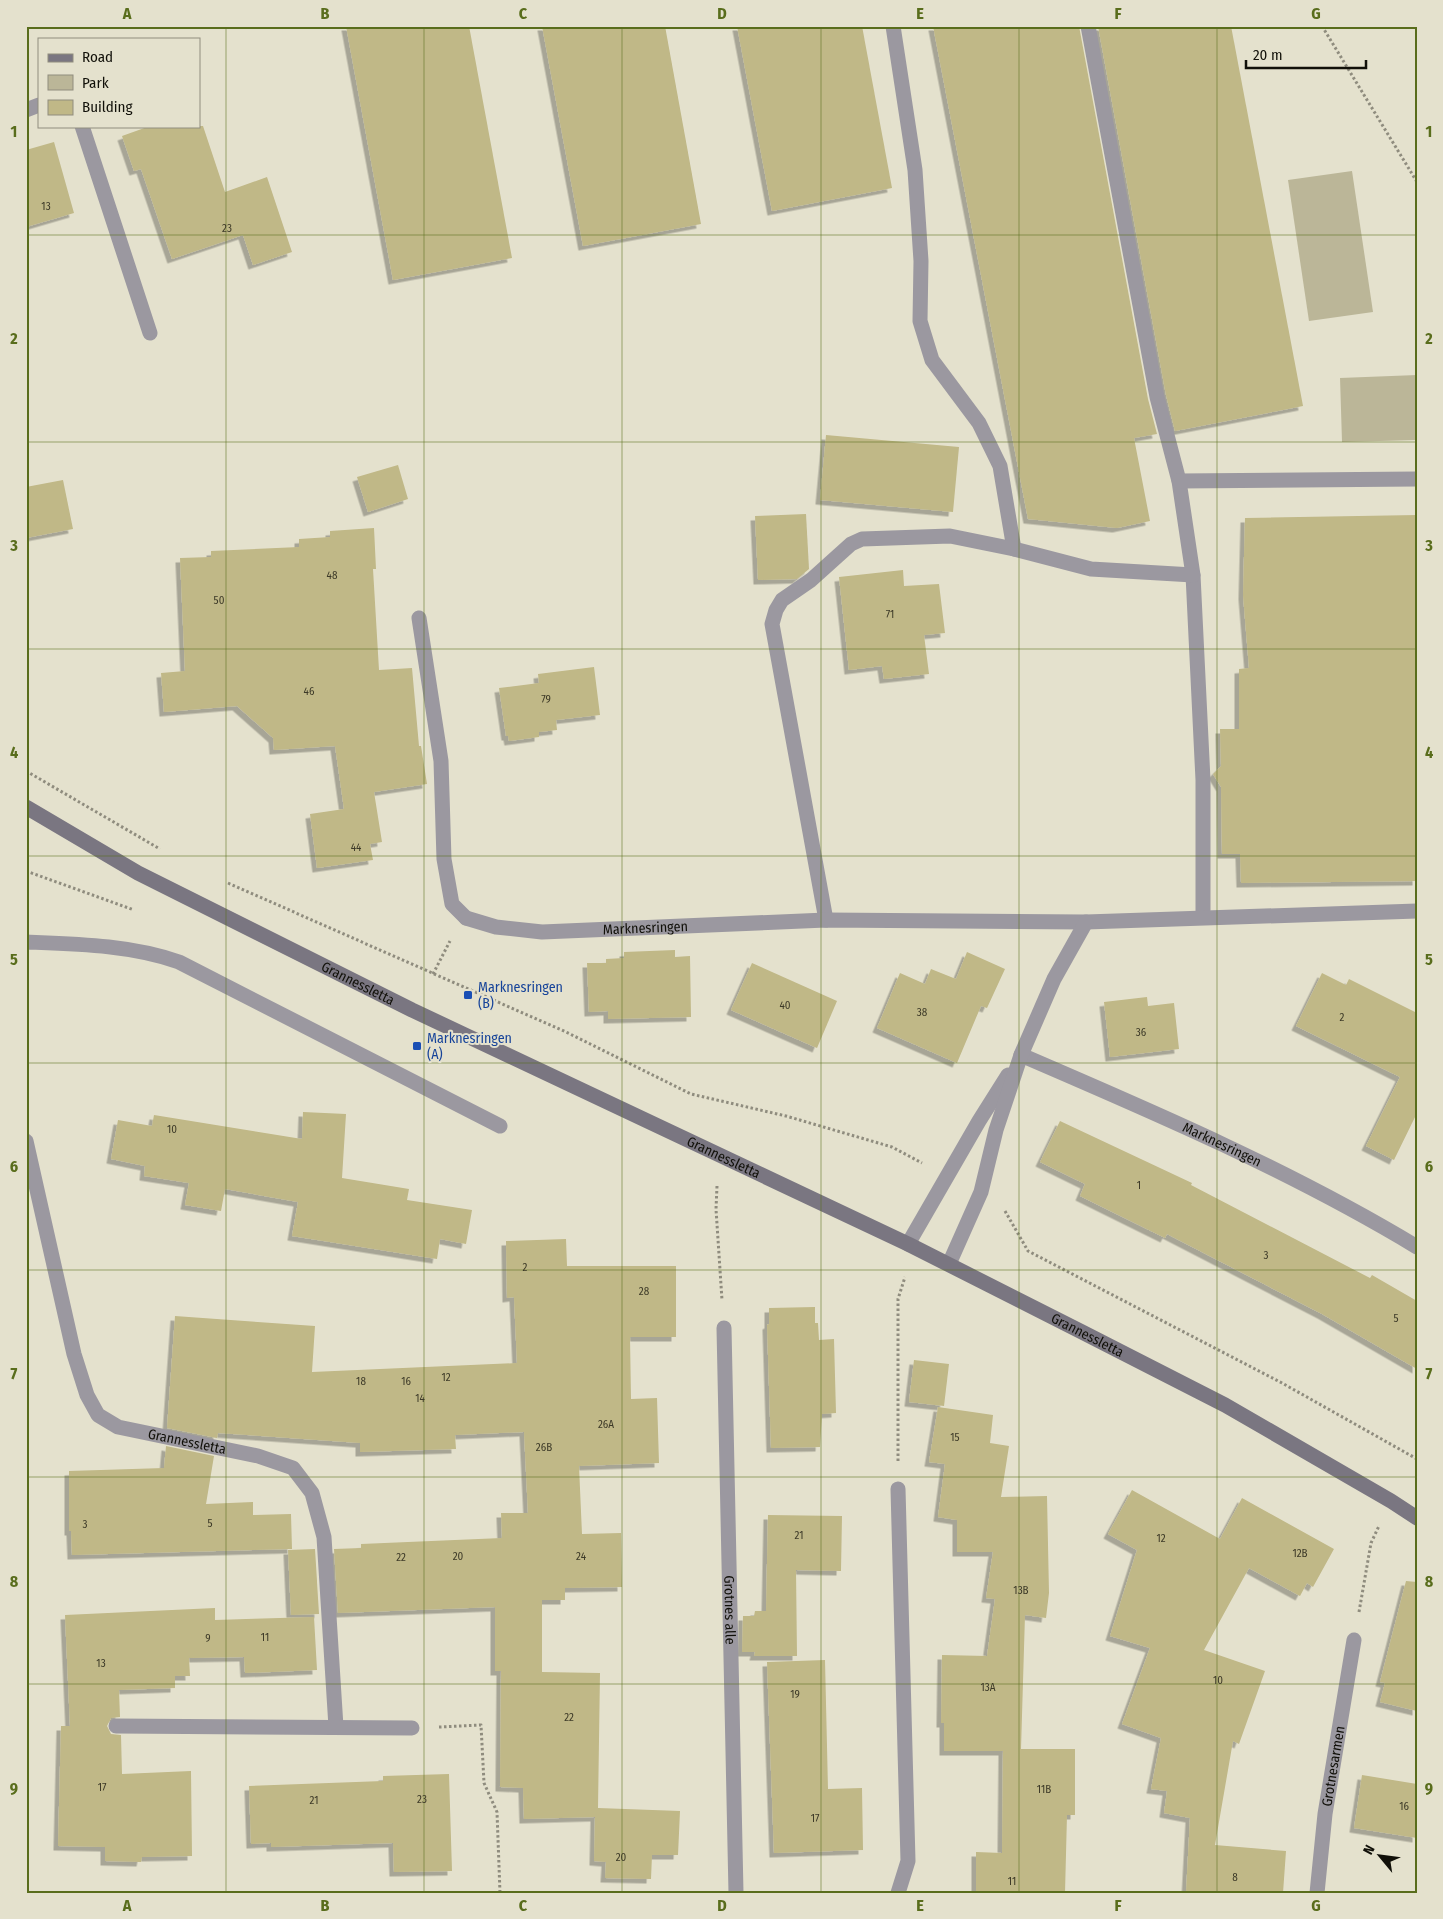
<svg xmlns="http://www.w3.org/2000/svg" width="1443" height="1919" font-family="'Fira Sans Condensed',sans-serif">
  <defs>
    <filter id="shadow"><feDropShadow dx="-4.5" dy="4.5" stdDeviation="0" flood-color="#0004"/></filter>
  </defs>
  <rect width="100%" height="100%" fill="#e4e1cd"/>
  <g fill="#bbb698">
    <path d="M1352 171 1373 312 1309 321 1288 180Z"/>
    <path d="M1417 375V440L1342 442 1340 378Z"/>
  </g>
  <g fill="#c0b887" filter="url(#shadow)">
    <path d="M346 26H469L512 258 393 280Z"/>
    <path d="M542 26H665L701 224 583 246Z"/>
    <path d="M737 26H862L892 188 772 211Z"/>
    <path d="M933 26H1079L1148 399 1157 434 1134 438 1150 521 1117 528 1028 519Z"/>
    <path d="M1098 26H1231L1303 406 1175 431 1166 395Z"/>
    <path d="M150 126H203L225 192 267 177 292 252 253 265 243 235 172 259 141 169 134 171 122 136Z"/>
    <path d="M54 142 74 213 26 227V150Z"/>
    <path d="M826 435 959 447 953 512 820 500Z"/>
    <path d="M398 465 408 499 368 512 357 477Z"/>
    <path d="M63 480 73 529 26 538V487Z"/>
    <path d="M806 514 809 569 797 579 758 580 755 516Z"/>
    <path d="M1417 515V881L1241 883 1240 854H1222L1221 787 1213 774 1221 766 1220 729H1239V669L1249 668 1243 595 1245 518Z"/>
    <path d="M374 528 376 569H373L379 670 412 668 419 746H421L427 784 374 792 382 842 370 844 373 860 317 868 310 814 344 809 335 746 274 750 273 738 237 706 164 712 161 673 185 671 180 558 211 557V551L299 547V539L330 537V531Z"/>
    <path d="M903 570 904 586 939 584 945 633 924 635 929 674 884 679 882 666 849 670 839 577Z"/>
    <path d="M594 667 600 715 556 720 557 730 539 732V737L509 741 508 736H506L499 688 539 683 538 674Z"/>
    <path d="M675 950V957L690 956 691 1017 608 1019V1011L589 1012 587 963H606V959L624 958V952Z"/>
    <path d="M967 952 1005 969 987 1008 981 1006 957 1063 877 1028 900 973 925 984 931 969 956 979Z"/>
    <path d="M752 963 837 1001 817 1048 731 1010Z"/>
    <path d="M1322 973 1346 985 1349 979 1417 1013V1113L1394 1160 1366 1146 1400 1077 1296 1026Z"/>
    <path d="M1147 997 1148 1006 1174 1003 1179 1049 1110 1057 1104 1002Z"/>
    <path d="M303 1112 346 1114 342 1178 409 1189 407 1200 472 1210 466 1244 440 1239 437 1259 292 1236 298 1202 225 1189 221 1211 185 1205 189 1183 144 1176 145 1166 111 1159 118 1120 152 1126 154 1115 302 1139Z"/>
    <path d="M1060 1121 1192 1183 1191 1185 1370 1278 1372 1275 1417 1301V1369L1322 1314 1167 1234 1165 1238 1080 1196 1085 1184 1040 1162Z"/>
    <path d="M566 1239 567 1266H676V1337H630L631 1399 657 1398 659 1463 579 1466 582 1534 621 1533 622 1587 565 1588V1600H542V1672L600 1673 598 1808 680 1811 678 1855H652L651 1879 605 1878 606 1862 594 1861 595 1817 524 1819 523 1788 500 1787 501 1671H495V1607L338 1613 334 1549 361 1548V1544L502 1538 501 1513H528L524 1432 455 1435 456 1449 360 1452V1443L218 1433 217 1438 167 1428 175 1316 315 1326 312 1372 517 1363 514 1297 507 1298 506 1241Z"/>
    <path d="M815 1307V1323H818L819 1340 834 1339 836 1413 822 1414 820 1447 771 1448 767 1325 769 1324V1308Z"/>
    <path d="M914 1360 949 1364 944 1406 909 1402Z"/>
    <path d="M938 1407 993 1415 990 1443 1009 1446 1001 1497 1047 1496 1049 1593 1046 1618 1025 1615 1021 1749H1075V1815H1067L1065 1893H976V1852L1002 1853 1003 1751H944V1723H941L942 1655 987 1656 995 1599 986 1598 993 1552H957V1520L938 1517 945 1464 929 1462Z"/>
    <path d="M166 1446 214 1456 206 1504 253 1502V1515L291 1514 292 1549 72 1555 71 1531H69V1471L164 1468Z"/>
    <path d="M1132 1490 1220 1539 1242 1498 1334 1549 1313 1587 1307 1583 1300 1596 1249 1568 1204 1650 1265 1671 1239 1744 1233 1741 1215 1845 1286 1851 1283 1893H1186L1190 1818 1164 1813 1167 1791 1151 1789 1161 1738 1122 1724 1150 1648 1110 1636 1137 1550 1108 1534Z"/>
    <path d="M768 1515 842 1516 841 1571 796 1570 797 1656H754L755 1652H742L743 1616H754L755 1611H766Z"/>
    <path d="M315 1549 319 1614 291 1615 288 1550Z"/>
    <path d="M1406 1581 1417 1582V1711L1380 1702 1385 1683 1380 1682Z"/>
    <path d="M215 1608V1620L314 1617 317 1670 245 1673 244 1657 189 1658 190 1676H175V1688L119 1690 120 1717 111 1718 107 1726 111 1734 121 1735 122 1774 191 1771 192 1856 142 1857 141 1862 105 1861V1847L58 1846 61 1726H70L65 1615Z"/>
    <path d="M825 1660 828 1789 862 1788 863 1850 774 1853 767 1662Z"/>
    <path d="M449 1774 452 1871 394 1872 393 1843 271 1847V1843L251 1844 249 1786 383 1781V1776Z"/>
    <path d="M1362 1775 1417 1784V1838L1354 1828Z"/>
  </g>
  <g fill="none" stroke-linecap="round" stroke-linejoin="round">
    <g stroke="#8f8c7e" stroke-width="3" stroke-dasharray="2.5 2.5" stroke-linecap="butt">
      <path d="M1322 26 1417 182"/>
      <path d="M26 771 160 849"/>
      <path d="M26 871 134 910"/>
      <path d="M228 883 566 1032 691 1094 786 1116 892 1147 922 1163"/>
      <path d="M433 974 450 941"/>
      <path d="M717 1186 716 1209 722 1300"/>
      <path d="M1005 1211 1028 1251 1282 1383 1417 1459"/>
      <path d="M898 1461V1299L905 1277"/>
      <path d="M1359 1612 1371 1543 1379 1526"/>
      <path d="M439 1727 481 1725 484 1783 497 1812 500 1893"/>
    </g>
    <g stroke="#9b98a0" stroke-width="15">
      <path d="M893 26 915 170 921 261 920 321 932 360 979 423 1000 466 1014 549"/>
      <path d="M1088 26 1157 397 1179 481 1193 575 1203 780V916"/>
      <path d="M1179 481 1417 479"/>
      <path d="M419 618 441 761 444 859 452 904 466 918"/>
      <path d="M826 920 772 624 776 610 782 600 811 580 851 544 862 539 950 536 1014 549 1091 569 1193 575"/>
    </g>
    <g stroke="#9b98a0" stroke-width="15">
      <path d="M26 110 39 105"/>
      <path d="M82 126 150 333"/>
      <path id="s1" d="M466 918 496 927 542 932 826 920 1086 922 1417 911"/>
      <path d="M26 942C77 944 131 945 179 962L500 1126"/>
      <path id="s2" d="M1021 1055C1156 1113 1291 1171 1417 1247"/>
      <path id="s3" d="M26 1141 74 1354 87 1395 98 1415 118 1427 258 1456 293 1468 312 1493 324 1537 336 1727"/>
      <path d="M908 1244 979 1121 1008 1075"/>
      <path d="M949 1264 981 1192 996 1130 1021 1055 1054 979 1086 922"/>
      <path id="s4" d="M724 1328 736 1893"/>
      <path d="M898 1489 908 1861 898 1893"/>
      <path d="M116 1726 412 1728"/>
      <path id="s5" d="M1317 1893 1325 1814 1354 1640"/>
    </g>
    <path stroke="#7a7681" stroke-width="15" id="s6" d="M26 807 138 873 412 1010 908 1244 1082 1332 1225 1405 1391 1501 1417 1518"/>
  </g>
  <path fill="none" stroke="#596d1c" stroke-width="1" stroke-opacity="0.55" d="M226 26V1893M424 26V1893M622 26V1893M821 26V1893M1019 26V1893M1217 26V1893M26 235H1417M26 442H1417M26 649H1417M26 856H1417M26 1063H1417M26 1270H1417M26 1477H1417M26 1684H1417"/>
  <g fill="#1a4fb4" stroke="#e4e1cd" stroke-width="2">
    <rect x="463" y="990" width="10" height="10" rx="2.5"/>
    <rect x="412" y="1041" width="10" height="10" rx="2.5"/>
  </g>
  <g text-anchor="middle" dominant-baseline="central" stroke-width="4" stroke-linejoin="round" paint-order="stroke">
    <g font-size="11" fill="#3d3a28">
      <text x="46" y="206">13</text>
      <text x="227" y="228">23</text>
      <text x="332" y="575">48</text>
      <text x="219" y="600">50</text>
      <text x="890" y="614">71</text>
      <text x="309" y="691">46</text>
      <text x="546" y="699">79</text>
      <text x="356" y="847">44</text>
      <text x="785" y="1005">40</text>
      <text x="922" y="1012">38</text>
      <text x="1342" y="1017">2</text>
      <text x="1141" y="1032">36</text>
      <text x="172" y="1129">10</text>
      <text x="1139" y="1185">1</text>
      <text x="1266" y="1255">3</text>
      <text x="525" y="1267">2</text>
      <text x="644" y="1291">28</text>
      <text x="1396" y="1318">5</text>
      <text x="446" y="1377">12</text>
      <text x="361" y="1381">18</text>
      <text x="406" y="1381">16</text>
      <text x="420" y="1398">14</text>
      <text x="606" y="1424">26A</text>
      <text x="955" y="1437">15</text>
      <text x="544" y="1447">26B</text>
      <text x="210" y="1523">5</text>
      <text x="85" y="1524">3</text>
      <text x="799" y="1535">21</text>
      <text x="1161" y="1538">12</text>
      <text x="1300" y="1553">12B</text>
      <text x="458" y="1556">20</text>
      <text x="581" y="1556">24</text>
      <text x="401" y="1557">22</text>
      <text x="1021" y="1590">13B</text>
      <text x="265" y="1637">11</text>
      <text x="208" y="1638">9</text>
      <text x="101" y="1663">13</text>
      <text x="1218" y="1680">10</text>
      <text x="988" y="1687">13A</text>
      <text x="795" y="1694">19</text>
      <text x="569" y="1717">22</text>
      <text x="102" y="1787">17</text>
      <text x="1044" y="1789">11B</text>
      <text x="422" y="1799">23</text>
      <text x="314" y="1800">21</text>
      <text x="1404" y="1806">16</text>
      <text x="815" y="1818">17</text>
      <text x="621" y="1857">20</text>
      <text x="1235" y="1877">8</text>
      <text x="1012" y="1881">11</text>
    </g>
    <g font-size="14" fill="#111009" stroke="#e4e1cd">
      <text stroke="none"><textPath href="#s1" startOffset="181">Marknesringen</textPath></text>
      <text stroke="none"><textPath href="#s6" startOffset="376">Grannessletta</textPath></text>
      <text stroke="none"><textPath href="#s2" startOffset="220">Marknesringen</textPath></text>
      <text stroke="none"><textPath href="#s6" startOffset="781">Grannessletta</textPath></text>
      <text stroke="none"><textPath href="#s6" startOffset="1186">Grannessletta</textPath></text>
      <text stroke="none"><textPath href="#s3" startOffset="378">Grannessletta</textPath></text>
      <text stroke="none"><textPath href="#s4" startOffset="282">Grotnes alle</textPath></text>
      <text stroke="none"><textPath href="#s5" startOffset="128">Grotnesarmen</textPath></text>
    </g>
    <g font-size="14" fill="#164399" stroke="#e4e1cd" text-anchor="start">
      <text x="478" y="987">Marknesringen<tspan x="478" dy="16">(B)</tspan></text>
      <text x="427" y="1038">Marknesringen<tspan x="427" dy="16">(A)</tspan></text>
    </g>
  </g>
  <rect width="1443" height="1919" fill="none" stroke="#e4e1cd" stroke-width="55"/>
  <rect x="38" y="38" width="162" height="90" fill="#e4e1cd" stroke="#908d7f"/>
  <rect x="48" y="54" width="25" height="8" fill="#7a7681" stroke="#908d7f"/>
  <text x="82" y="62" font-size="15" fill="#111009">Road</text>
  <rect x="48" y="75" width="25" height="15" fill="#bbb698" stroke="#908d7f"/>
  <text x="82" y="88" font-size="15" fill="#111009">Park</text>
  <rect x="48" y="100" width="25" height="15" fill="#c0b887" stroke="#908d7f"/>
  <text x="82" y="112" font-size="15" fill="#111009">Building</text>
  <g transform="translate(1380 1856) rotate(299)" stroke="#e4e1cd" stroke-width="4" paint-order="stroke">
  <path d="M0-4L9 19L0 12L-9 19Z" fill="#111009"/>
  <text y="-8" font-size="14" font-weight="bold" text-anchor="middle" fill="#111009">N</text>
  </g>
  <path d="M1246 60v8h120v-8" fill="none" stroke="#111009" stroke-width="2.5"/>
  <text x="1253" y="60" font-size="15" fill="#111009" stroke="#e4e1cd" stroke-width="4" paint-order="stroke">20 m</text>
  <rect x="28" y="28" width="1388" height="1864" fill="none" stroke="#596d1c" stroke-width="2"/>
  <g font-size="16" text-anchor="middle" font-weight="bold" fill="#596d1c">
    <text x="127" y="19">A</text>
    <text x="325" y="19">B</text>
    <text x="523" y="19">C</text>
    <text x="722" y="19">D</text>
    <text x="920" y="19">E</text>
    <text x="1118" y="19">F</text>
    <text x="1316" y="19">G</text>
    <text x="14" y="137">1</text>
    <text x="1429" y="137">1</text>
    <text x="14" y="344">2</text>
    <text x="1429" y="344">2</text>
    <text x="14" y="551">3</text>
    <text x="1429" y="551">3</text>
    <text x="14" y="758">4</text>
    <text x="1429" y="758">4</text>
    <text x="14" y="965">5</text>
    <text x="1429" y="965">5</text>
    <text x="14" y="1172">6</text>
    <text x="1429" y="1172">6</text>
    <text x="14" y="1379">7</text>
    <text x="1429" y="1379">7</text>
    <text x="14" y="1587">8</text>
    <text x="1429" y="1587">8</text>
    <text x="14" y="1794">9</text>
    <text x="1429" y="1794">9</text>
    <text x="127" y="1911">A</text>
    <text x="325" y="1911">B</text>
    <text x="523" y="1911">C</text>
    <text x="722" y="1911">D</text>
    <text x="920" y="1911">E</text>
    <text x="1118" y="1911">F</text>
    <text x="1316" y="1911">G</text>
  </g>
</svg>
